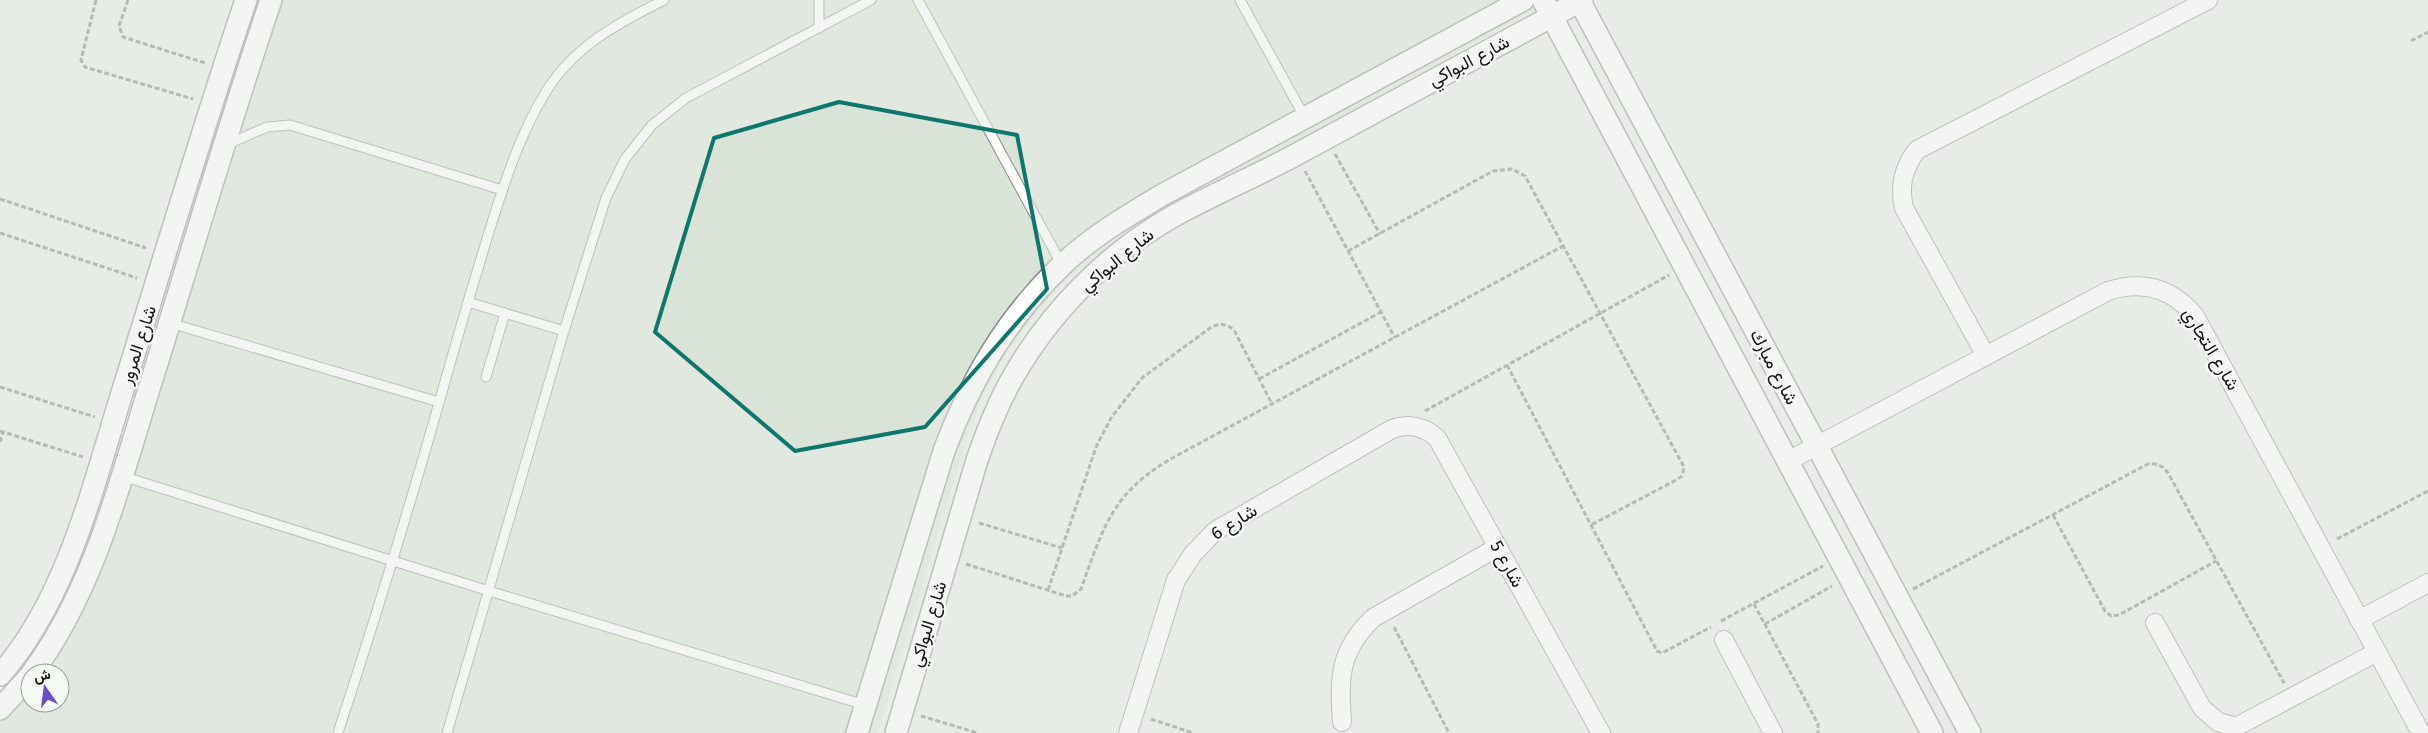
<svg xmlns="http://www.w3.org/2000/svg" width="2428" height="733" font-family="'Fira Sans',Vazirmatn,sans-serif">
  <rect width="100%" height="100%" fill="#e7ece6"/>
  <path fill="#d9e3d7" fill-rule="evenodd" d="M260 0H1553L1159 217 1077 271 1058 288 1009 349 983 396 972 421 878 733H0V692L27 661 58 617 92 541ZM30 673H60V703H30Z"/>
  <g fill="none" stroke-linecap="round" stroke-linejoin="round">
    <g stroke="#878b86" stroke-width="11">
      <g id="service">
        <path d="M819 0V28"/>
        <path d="M918 0 1062 265"/>
        <path d="M1240 0 1304 116"/>
        <path d="M228 144 267 127 290 125 502 190"/>
        <path d="M468 302 564 331"/>
        <path d="M170 323 439 402"/>
        <path d="M486 377 505 313"/>
        <path d="M122 476 489 591 865 705"/>
        <path d="M338 733C377 613 414 493 448 371 461 325 475 278 489 232 504 184 520 133 547 90 575 46 618 23 664 0"/>
        <path d="M447 733 564 331 606 198 625 159 652 125 686 98 871 0"/>
      </g>
    </g>
    <g stroke="#878b86" stroke-width="20">
      <g id="minor">
        <path d="M1986 356 1904 208C1899 186 1903 168 1917 150L2208 0"/>
        <path d="M1788 461 2108 291C2143 280 2172 288 2195 316L2421 733"/>
        <path d="M2359 620 2428 583"/>
        <path d="M2155 623 2202 708 2218 722 2236 727 2377 652"/>
        <path d="M1724 640 1773 733"/>
        <path d="M1342 722C1339 677 1339 651 1373 618L1498 547"/>
        <path d="M1128 733 1176 580 1193 554 1215 531 1392 429C1409 423 1423 426 1437 438L1601 733"/>
      </g>
    </g>
    <g stroke="#878b86" stroke-width="24">
      <g id="tertiary">
        <path d="M1543 0 1932 733"/>
        <path d="M1579 0 1970 733"/>
        <path d="M32 673C92 593 119 487 148 392 189 262 227 130 271 0"/>
        <path d="M0 675C67 599 92 489 122 393 163 262 202 130 246 0"/>
        <path d="M0 709 30 676"/>
        <path d="M857 733 944 451C971 379 1006 319 1062 265 1091 237 1127 216 1162 195L1523 0"/>
        <path d="M896 733 977 460C987 431 998 403 1013 377 1050 312 1107 254 1172 217 1213 194 1257 176 1299 153 1393 102 1488 51 1582 0"/>
      </g>
    </g>
    <g stroke="#797c79" stroke-width="3" stroke-dasharray="5 2.5" stroke-linecap="butt">
      <path d="M96 0 81 60 85 67 193 99"/>
      <path d="M128 0 119 26 123 37 205 63"/>
      <path d="M2411 41 2428 32"/>
      <path d="M1335 154 1380 234"/>
      <path d="M1305 171 1395 338"/>
      <path d="M0 199 146 248"/>
      <path d="M0 233 137 278"/>
      <path d="M1348 251 1493 171 1512 169 1525 176 1684 467 1682 476 1678 479 1591 525"/>
      <path d="M1507 365 1657 651 1662 653 1711 627"/>
      <path d="M1259 379 1381 312"/>
      <path d="M0 387 95 417"/>
      <path d="M1425 411 1669 275"/>
      <path d="M0 431 83 457"/>
      <path d="M0 442 3 432"/>
      <path d="M2053 515 2105 611 2111 616 2119 615 2216 561"/>
      <path d="M979 523 1062 548"/>
      <path d="M2337 539 2428 491"/>
      <path d="M966 564 1066 596H1072L1081 589C1104 525 1113 491 1176 456L1563 246"/>
      <path d="M1913 589 2148 464C2157 463 2163 466 2168 473L2284 683"/>
      <path d="M1048 590 1096 447 1111 418 1142 378 1210 328C1219 323 1226 323 1234 330L1272 404"/>
      <path d="M1754 604 1818 724V733"/>
      <path d="M1721 621 1823 566"/>
      <path d="M1765 624 1832 586"/>
      <path d="M1394 627 1449 733"/>
      <path d="M921 716 978 733"/>
      <path d="M1151 719 1193 733"/>
    </g>
    <use href="#service" stroke="#fff" stroke-width="9"/>
    <use href="#minor" stroke="#fff" stroke-width="18"/>
    <use href="#tertiary" stroke="#fff" stroke-width="21"/>
  </g>
  <path d="M0 0H2428V733H0ZM839 102 1017 135 1047 289 925 427 795 451 655 332 714 138Z" fill="#e7ece6" fill-opacity=".55" fill-rule="evenodd"/>
  <path fill="none" stroke="#0f766e" stroke-width="4" stroke-linejoin="round" d="M839 102 1017 135 1047 289 925 427 795 451 655 332 714 138Z"/>
  <g text-anchor="middle" dominant-baseline="central" stroke-width="5" stroke-linejoin="round" paint-order="stroke">
    <g font-size="18" fill="#111211" stroke="#f4f9f4">
      <text transform="translate(1469 61) rotate(-28)">شارع البواكي</text>
      <text transform="translate(1117 260) rotate(-39)">شارع البواكي</text>
      <text transform="translate(138 345) rotate(-72)">شارع المرور</text>
      <text transform="translate(2211 349) rotate(59)">شارع التجاري</text>
      <text transform="translate(1774 367) rotate(62)">شارع مبارك</text>
      <text transform="translate(1234 522) rotate(-32)">شارع 6</text>
      <text transform="translate(1507 564) rotate(61)">شارع 5</text>
      <text transform="translate(928 624) rotate(-73)">شارع البواكي</text>
    </g>
  </g>
  <g transform="translate(45 688) rotate(346)"><circle r="24" fill="#f4f9f4" stroke="#999d99"/>
  <path d="M0-4L9 19L0 12L-9 19Z" fill="#6a4ec7"/>
  <text y="-8" font-size="14" font-weight="bold" text-anchor="middle" fill="#111211">ش</text>
  </g>
</svg>
